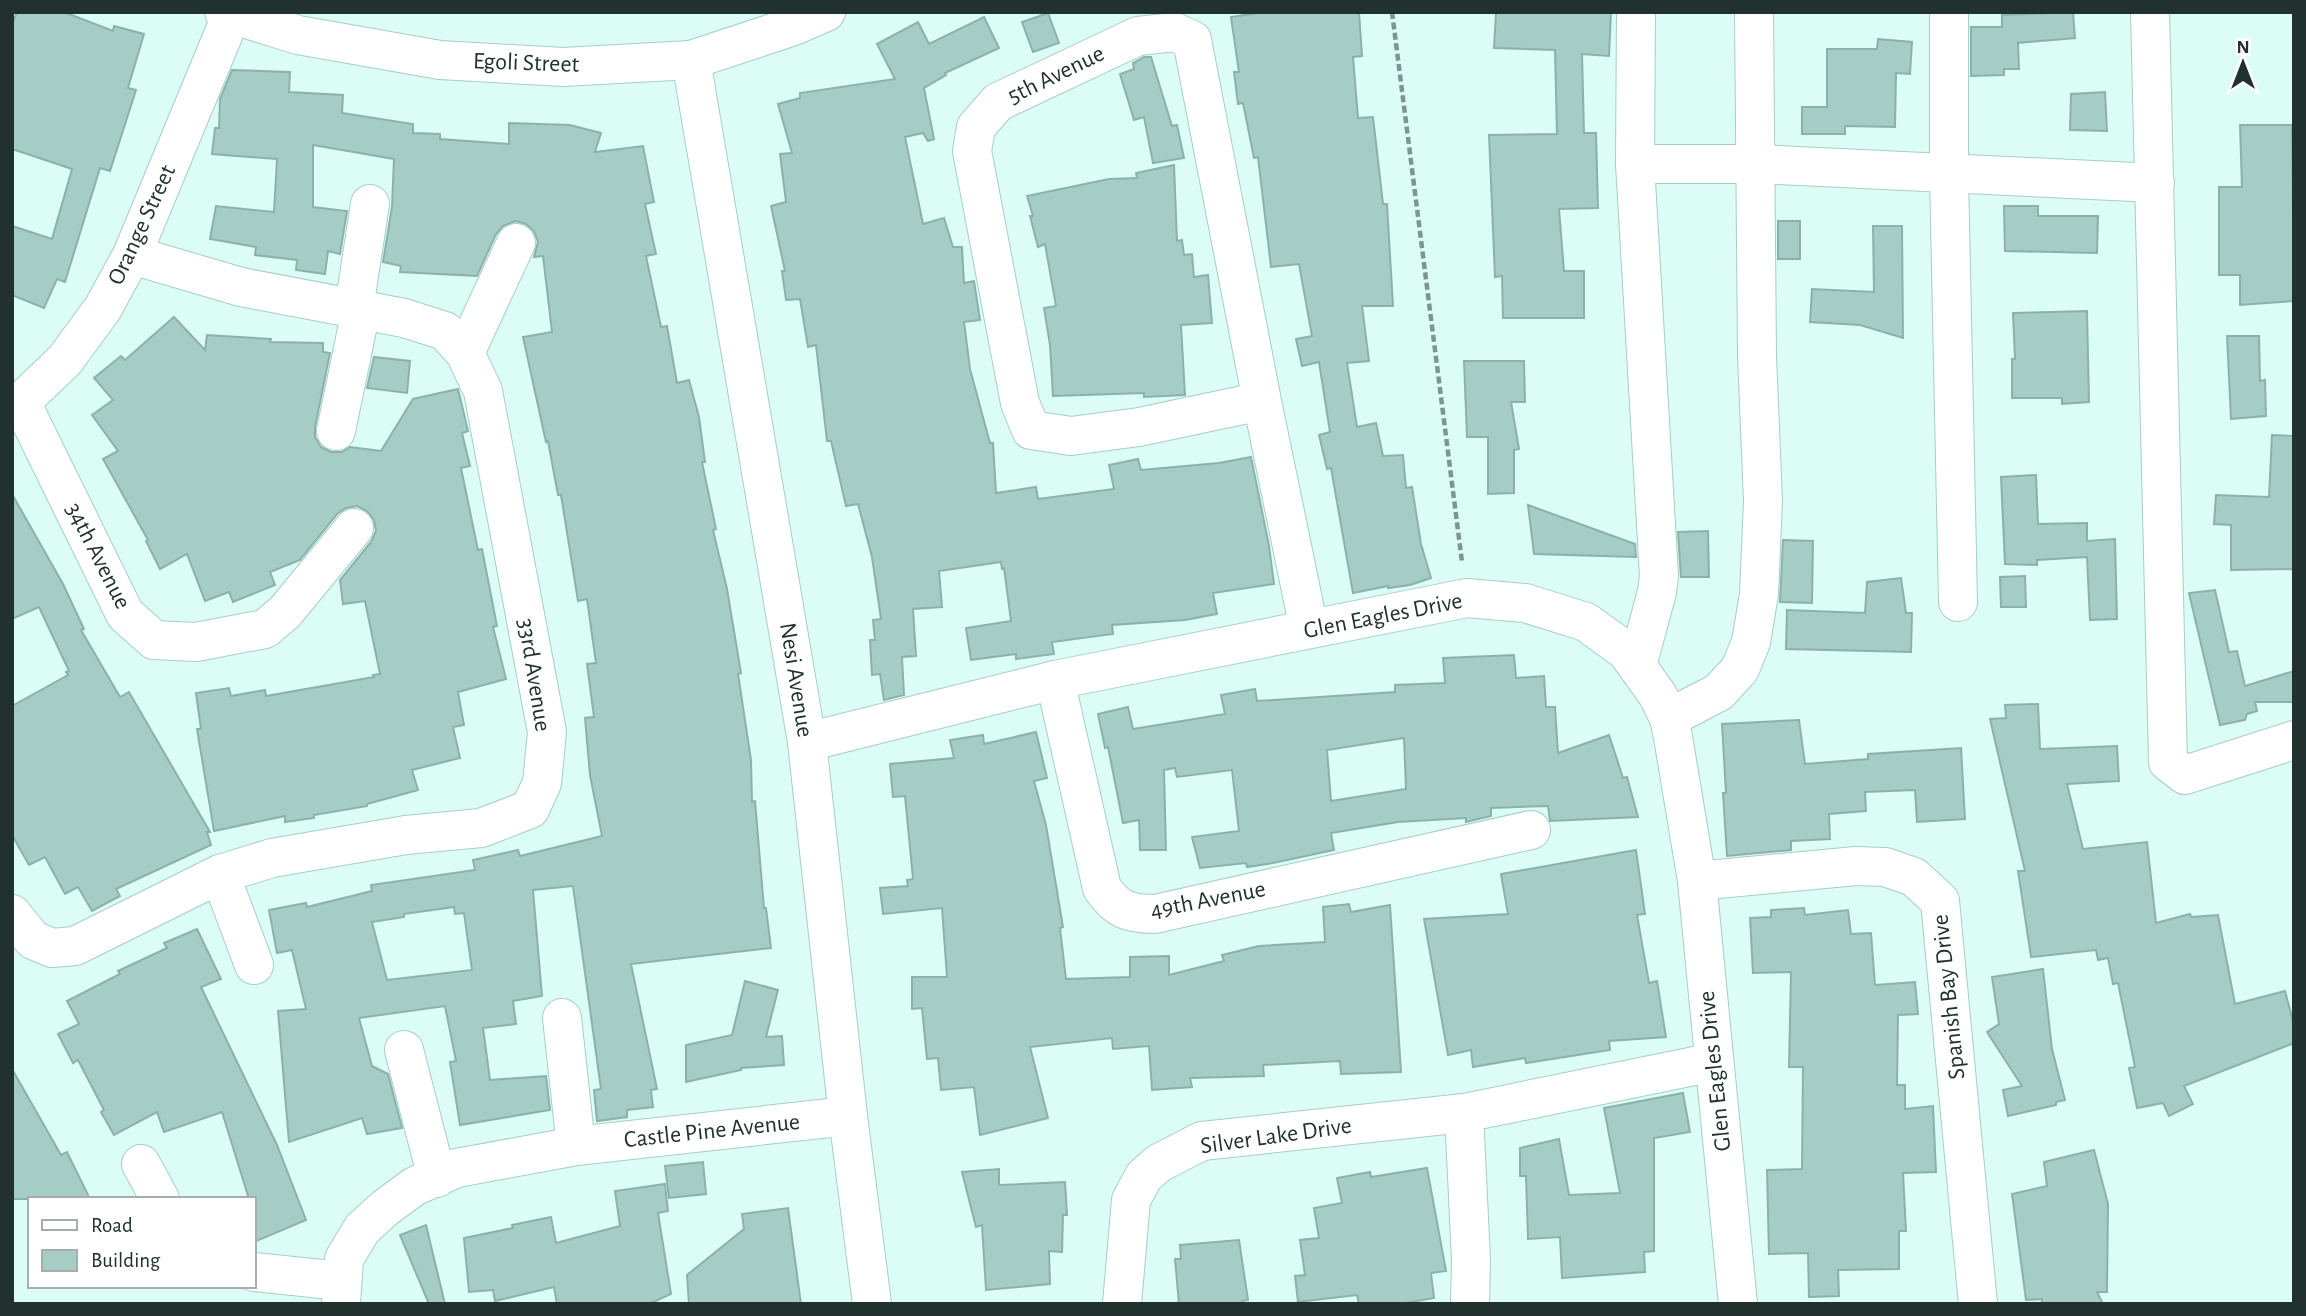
<svg xmlns="http://www.w3.org/2000/svg" width="2306" height="1316" font-family="'Alegreya Sans',sans-serif">
  <rect width="100%" height="100%" fill="#dcfdf6"/>
  <g fill="#a5cdc5" stroke="#8bb2aa" stroke-width="2" fill-rule="evenodd">
    <path d="M17 12H64L113 31 114 26 144 34 128 88 136 90 110 171 100 168 65 282 57 279 44 308 12 295V226L52 239 72 169 12 149V25Z"/>
    <path d="M1264 12H1359L1362 56 1353 57 1358 118 1373 117 1383 204H1387L1393 306H1362L1369 361 1347 363 1357 427 1376 423 1383 456 1403 455 1406 488 1412 487 1421 544 1431 578 1410 585 1388 588V586L1353 593 1331 468 1327 469 1319 435 1330 432 1319 362 1302 366 1296 339 1312 336 1299 264 1271 267 1258 157 1254 158 1243 103 1238 104 1234 72H1239L1231 17Z"/>
    <path d="M1496 12H1611L1609 56 1582 54 1584 133H1596L1598 208 1559 209 1564 271H1584V318H1503L1502 276 1495 277 1489 135 1557 134 1555 50 1494 48Z"/>
    <path d="M2073 12 2075 38 2018 43 2019 69H2004V75L1971 76V27H2002V15Z"/>
    <path d="M1048 13 1059 43 1033 52 1022 22Z"/>
    <path d="M984 17 999 48 945 73 946 75 924 88 934 139 928 141 923 133 905 137 923 224 944 218 953 247H962L964 283 974 281 980 320 964 322 970 369 990 443H993L996 493 1036 487 1038 499 1114 489 1109 465 1138 459 1141 470 1219 463 1251 457 1269 546 1274 584 1213 593 1217 614 1185 620 1112 625 1113 634 1052 642 1054 654 1016 659V654L971 660 966 628 1011 621 1004 568 1002 569 1001 562 939 571 942 607 913 609 916 656 902 657 904 695 884 700 880 674 872 675 870 640H875L873 620 881 619 872 557 858 504 846 506 831 441H827L816 345 808 347 800 299 786 300 782 271H785L771 206 786 202 780 154 792 153 778 104 800 98V93L895 79 877 44 918 22 929 44Z"/>
    <path d="M1878 39 1912 42 1910 74 1896 73 1895 127 1845 126V134H1802V107H1827V49H1877Z"/>
    <path d="M1144 57H1151L1172 126 1177 125 1184 158 1153 163 1144 117 1134 120 1120 74 1134 69 1133 63Z"/>
    <path d="M232 70 290 72 289 92 343 95 342 113 413 124V133L440 134V139L509 144V123L570 125 601 133 595 152 643 146 654 202 645 204 656 254 646 256 661 327 667 326 677 383 689 380 699 417 705 462H702L716 529 713 530 727 589 741 673 738 674 751 760 752 802 755 801 764 908H766L771 948 631 964 657 1089 651 1090 653 1107 627 1110V1117L597 1121 594 1090 601 1089 573 886 533 890 542 996 513 1001 516 1024 483 1028 490 1080 546 1076 550 1110 460 1125 450 1062 456 1061 445 1006 359 1018 372 1066 388 1074 402 1128 367 1134 362 1118 289 1142 278 1011 306 1009 292 950 277 953 269 910 306 903 307 907 372 891 371 885 475 870 473 860 518 850 520 856 602 836 590 775 585 718 594 717 587 664 596 663 587 599 578 601 561 495H558L548 441 546 442 523 337 552 332 543 256 534 257 538 242 534 231 526 224 515 221 503 226 496 234 477 276 400 272 401 266 383 262 392 207 394 159 313 145V207L347 211 340 254 328 251 325 274 296 270 297 260 255 255 256 247 210 239 216 206 274 212 277 159 212 154 215 128H219L220 99ZM454 907 455 914 464 913 472 970 387 980 372 922 404 917V914Z"/>
    <path d="M2105 92 2107 131 2070 130 2071 94Z"/>
    <path d="M2240 125H2292L2294 301 2240 305V275H2219V187H2242Z"/>
    <path d="M1174 165 1177 241 1182 240 1184 255 1192 254 1194 277 1208 275 1212 323 1181 325 1185 395 1144 397V393L1053 396 1050 345 1044 308 1056 306 1045 244 1038 247 1030 216H1033L1027 196 1109 179 1137 178 1136 173Z"/>
    <path d="M2004 206H2038V216H2098L2097 253 2005 251Z"/>
    <rect x="1778" y="221" width="22" height="38"/>
    <path d="M1873 226H1902L1903 338 1860 325 1810 322 1812 289 1874 292Z"/>
    <path d="M2087 311 2089 402 2062 404V398H2012V359H2015L2013 313Z"/>
    <path d="M174 317 205 350 207 335 271 339 270 342 323 343V352L330 353 315 427V437L321 447 331 452H342L350 447 381 451 413 399 458 389 468 431 462 433 470 466 461 468 478 550 482 549 497 626 493 627 506 679 458 692 464 725 453 727 460 758 412 770 418 790 367 804V806L314 815V818L285 822V816L214 831 197 729H201L196 693 229 688 231 696 265 690 266 696 374 677 373 675 380 674 365 601 343 604 340 580 371 542 376 531 374 520 367 511 357 506 346 508 337 514 300 560 270 572 275 585 233 602 229 592 205 601 187 554 160 569 146 541 148 540 103 459 118 451 92 415 113 400 94 378 121 356 125 360Z"/>
    <path d="M2227 336H2259L2260 381 2265 380 2266 416 2231 419Z"/>
    <path d="M374 357 410 361 407 393 367 388Z"/>
    <path d="M1464 361H1524L1525 402H1511L1519 449 1514 450V493L1488 494V437H1467Z"/>
    <path d="M2272 435 2294 436V569L2231 570V525L2214 524 2216 495 2269 497Z"/>
    <path d="M2036 475 2038 524 2087 523V541L2115 539 2117 619 2090 620 2087 557 2037 560V565L2005 564 2001 477Z"/>
    <path d="M12 494 63 584 84 629 81 630 120 697 129 692 210 832H207L211 845 116 889 120 896 92 911 78 887 65 894 45 857 29 865 12 835V706L68 675 66 672 69 671 39 607 12 619Z"/>
    <path d="M1528 505 1635 544 1636 557 1534 554Z"/>
    <path d="M1708 531 1709 577H1681L1678 532Z"/>
    <path d="M1783 540 1813 541 1812 603 1780 602Z"/>
    <path d="M2025 576 2026 607H2001L2000 577Z"/>
    <path d="M1901 578 1906 613H1912L1911 652 1786 649 1787 610 1865 613 1867 582Z"/>
    <path d="M2215 590 2229 652 2237 651 2245 686 2294 671V702H2255L2257 711 2247 714 2245 720 2220 725 2189 593Z"/>
    <path d="M1514 655 1516 678 1544 676 1546 707H1555L1558 753 1609 735 1623 778 1627 777 1638 817 1550 821 1548 806 1491 808V816L1466 822V818L1398 822 1331 833 1334 850 1273 863 1247 867 1246 863 1200 868 1192 837 1239 831 1232 770 1177 777 1175 768 1164 770 1166 850H1140L1139 820 1123 823 1108 747 1105 748 1098 714 1128 707 1133 729 1225 714 1221 695 1255 689 1257 701 1395 692V685L1445 683 1443 658ZM1404 738 1406 789 1331 801 1327 750Z"/>
    <path d="M2038 704 2040 749 2117 746 2119 781 2067 784 2083 849 2147 842 2156 923 2190 914 2191 917 2218 915 2235 1004 2285 991 2294 1025V1043L2184 1086 2193 1104 2169 1116 2163 1103 2137 1108 2129 1068 2135 1067 2118 983 2113 984 2108 958 2098 960 2096 950 2031 957 2018 871H2025L1990 719 2006 718 2005 705Z"/>
    <path d="M1799 720 1805 764 1868 759V754L1961 748 1965 819 1917 822 1915 790 1865 792 1866 811 1829 814 1830 839 1791 841V850L1727 856 1723 793H1726L1722 724Z"/>
    <path d="M1036 732 1047 778 1034 781 1046 825 1063 927 1060 928 1066 979 1130 977V957L1169 956V975L1224 961 1222 955 1259 946 1325 942 1323 907 1349 904 1351 912 1390 905 1401 1072 1341 1074 1340 1061 1263 1065 1264 1076 1190 1078 1192 1087 1152 1090 1149 1046 1113 1049 1112 1038 1030 1047 1048 1118 980 1135 974 1087 941 1090 938 1058 927 1059 922 1008 912 1009V977H947L942 908 883 914 880 888 908 886 907 880 913 879 905 796 893 797 890 764 954 758 950 740 983 735 984 744Z"/>
    <path d="M1636 850 1645 914 1637 915 1649 983 1657 981 1666 1037 1609 1041 1610 1050 1526 1063 1525 1058 1473 1067 1471 1050 1448 1055 1424 919 1508 914 1501 874Z"/>
    <path d="M1804 908 1805 915 1848 910 1851 934 1871 933 1875 985 1915 982 1918 1014 1898 1015 1897 1085H1905V1109L1933 1106 1936 1172 1903 1173 1906 1231H1899V1269L1838 1270 1839 1296 1809 1297 1808 1253 1769 1254 1767 1170 1802 1169 1803 1067H1789L1791 972 1753 973 1750 918 1771 917V910Z"/>
    <path d="M197 929 221 979 201 987 277 1145 306 1220 254 1242V1199H249L222 1112 164 1132 157 1112 114 1135 101 1112 104 1110 78 1060 73 1063 58 1034 79 1024 67 1001 120 974 118 971 167 948 164 943Z"/>
    <path d="M2043 969 2052 1049 2065 1100 2056 1102V1105L2008 1116 2003 1090 2022 1086 1987 1032 1999 1024 1992 977Z"/>
    <path d="M745 981 778 990 766 1037 782 1036 784 1065 741 1068V1070L686 1082V1045L732 1035Z"/>
    <path d="M12 1069 61 1155 67 1152 90 1199H12Z"/>
    <path d="M1683 1093 1690 1132 1654 1138V1251L1644 1252 1645 1272 1562 1278 1560 1237 1528 1239 1526 1176H1520V1148L1559 1139 1569 1195 1620 1193 1604 1108Z"/>
    <path d="M2094 1150 2108 1204 2107 1292H2097L2103 1304H2042V1299L2026 1300 2012 1194 2047 1186 2044 1162Z"/>
    <path d="M703 1162 706 1194 669 1198 665 1166Z"/>
    <path d="M1427 1168 1446 1271 1431 1273 1434 1298 1400 1304H1359L1357 1295 1298 1302 1295 1276 1305 1275 1300 1240 1319 1238 1314 1208 1342 1203 1337 1178 1370 1172 1371 1177Z"/>
    <path d="M999 1169V1185L1065 1182 1067 1215H1063L1062 1252 1049 1251 1050 1284 986 1290 982 1225 976 1227 962 1172Z"/>
    <path d="M665 1184 668 1211 658 1213 671 1294 649 1304H557L554 1287 495 1301 493 1290 469 1292 464 1238 513 1228 512 1225 551 1217 556 1243 620 1226 615 1191Z"/>
    <path d="M788 1208 801 1304H689L687 1275 744 1229 742 1214Z"/>
    <path d="M426 1225 445 1304H429L400 1235Z"/>
    <path d="M1239 1240 1248 1300 1242 1301V1304H1179L1175 1259H1181L1180 1245Z"/>
  </g>
  <g fill="none" stroke-linecap="round" stroke-linejoin="round">
    <g stroke="#a6cec6" stroke-width="40">
      <g id="minor">
        <path d="M224 12 298 35 440 60 563 67 691 60 791 27 826 12"/>
        <path d="M1636 12 1635 164 1659 576 1657 592 1637 666"/>
        <path d="M1949 12V174L1958 602"/>
        <path d="M2150 12 2168 762 2185 775 2294 740"/>
        <path d="M691 60 807 742 848 1116 872 1304"/>
        <path d="M1635 164H1756L2155 183"/>
        <path d="M354 308 370 204"/>
        <path d="M465 353 516 243"/>
        <path d="M1262 401 1139 427 1071 436 1031 430 1020 403 972 151 976 127 998 102 1138 36 1175 32 1192 40 1262 401 1309 629"/>
        <path d="M21 402 125 614 154 640 196 642 265 629 285 612 354 528"/>
        <path d="M12 406 21 402 65 360 103 308 132 255 231 16"/>
        <path d="M336 431 361 310"/>
        <path d="M1055 680 1102 888C1117 910 1129 914 1155 914L1531 830"/>
        <path d="M1669 718 1719 692 1740 669 1751 642 1759 594 1763 501 1757 356 1754 12"/>
        <path d="M807 742 1055 680 1467 598 1525 603 1586 622 1626 651 1657 694 1669 718 1673 737 1697 881 1738 1304"/>
        <path d="M220 874 254 965"/>
        <path d="M1697 881 1856 866 1885 867 1914 877 1940 901 1978 1304"/>
        <path d="M12 914 33 940 52 948 75 946 220 874 272 858 406 835 481 828 530 809 542 783 547 732 483 391 465 353 445 331 404 318 241 287 132 255"/>
        <path d="M562 1018 576 1146"/>
        <path d="M404 1050 437 1178"/>
        <path d="M1464 1113 1471 1260 1470 1304"/>
        <path d="M141 1164 160 1199"/>
        <path d="M254 1272 341 1281"/>
        <path d="M341 1304 344 1259 362 1229 385 1208 415 1186 457 1168 576 1146 848 1116"/>
        <path d="M1122 1304 1131 1200 1144 1176 1159 1163 1202 1141 1464 1113 1714 1062"/>
      </g>
    </g>
    <path stroke="#7c9590" stroke-width="4.5" stroke-dasharray="7 3.5" stroke-linecap="butt" d="M1392 12 1462 562"/>
    <use href="#minor" stroke="#fff" stroke-width="38"/>
  </g>
  <g text-anchor="middle" dominant-baseline="central" stroke-width="5" stroke-linejoin="round" paint-order="stroke">
    <g font-size="24" fill="#21312e" stroke="#fff">
      <text transform="translate(526 63) rotate(2)">Egoli Street</text>
      <text transform="translate(1056 75) rotate(-26)">5th Avenue</text>
      <text transform="translate(142 225) rotate(-65)">Orange Street</text>
      <text transform="translate(98 556) rotate(63)">34th Avenue</text>
      <text transform="translate(1383 616) rotate(-11)">Glen Eagles Drive</text>
      <text transform="translate(534 675) rotate(81)">33rd Avenue</text>
      <text transform="translate(796 680) rotate(81)">Nesi Avenue</text>
      <text transform="translate(1208 900) rotate(-11)">49th Avenue</text>
      <text transform="translate(1949 997) rotate(-96)">Spanish Bay Drive</text>
      <text transform="translate(1715 1071) rotate(-96)">Glen Eagles Drive</text>
      <text transform="translate(712 1131) rotate(-6)">Castle Pine Avenue</text>
      <text transform="translate(1276 1136) rotate(-8)">Silver Lake Drive</text>
    </g>
  </g>
  <rect width="2306" height="1316" fill="none" stroke="#21312e" stroke-width="28"/>
  <rect x="28" y="1197" width="228" height="91" fill="#ffffff" stroke="#a6adab" stroke-width="2"/>
  <rect x="42" y="1220" width="35" height="10" fill="#ffffff" stroke="#a6adab" stroke-width="2"/>
  <text x="91" y="1232" font-size="21" fill="#21312e">Road</text>
  <rect x="42" y="1250" width="35" height="21" fill="#a5cdc5" stroke="#a6adab" stroke-width="2"/>
  <text x="91" y="1267" font-size="21" fill="#21312e">Building</text>
  <g transform="translate(2243 63)" stroke="#ffffff" stroke-width="5" paint-order="stroke">
  <path d="M0-5L12 26L0 18L-12 26Z" fill="#21312e"/>
  <text y="-10" font-size="19" font-weight="bold" text-anchor="middle" fill="#21312e">N</text>
  </g>
</svg>
